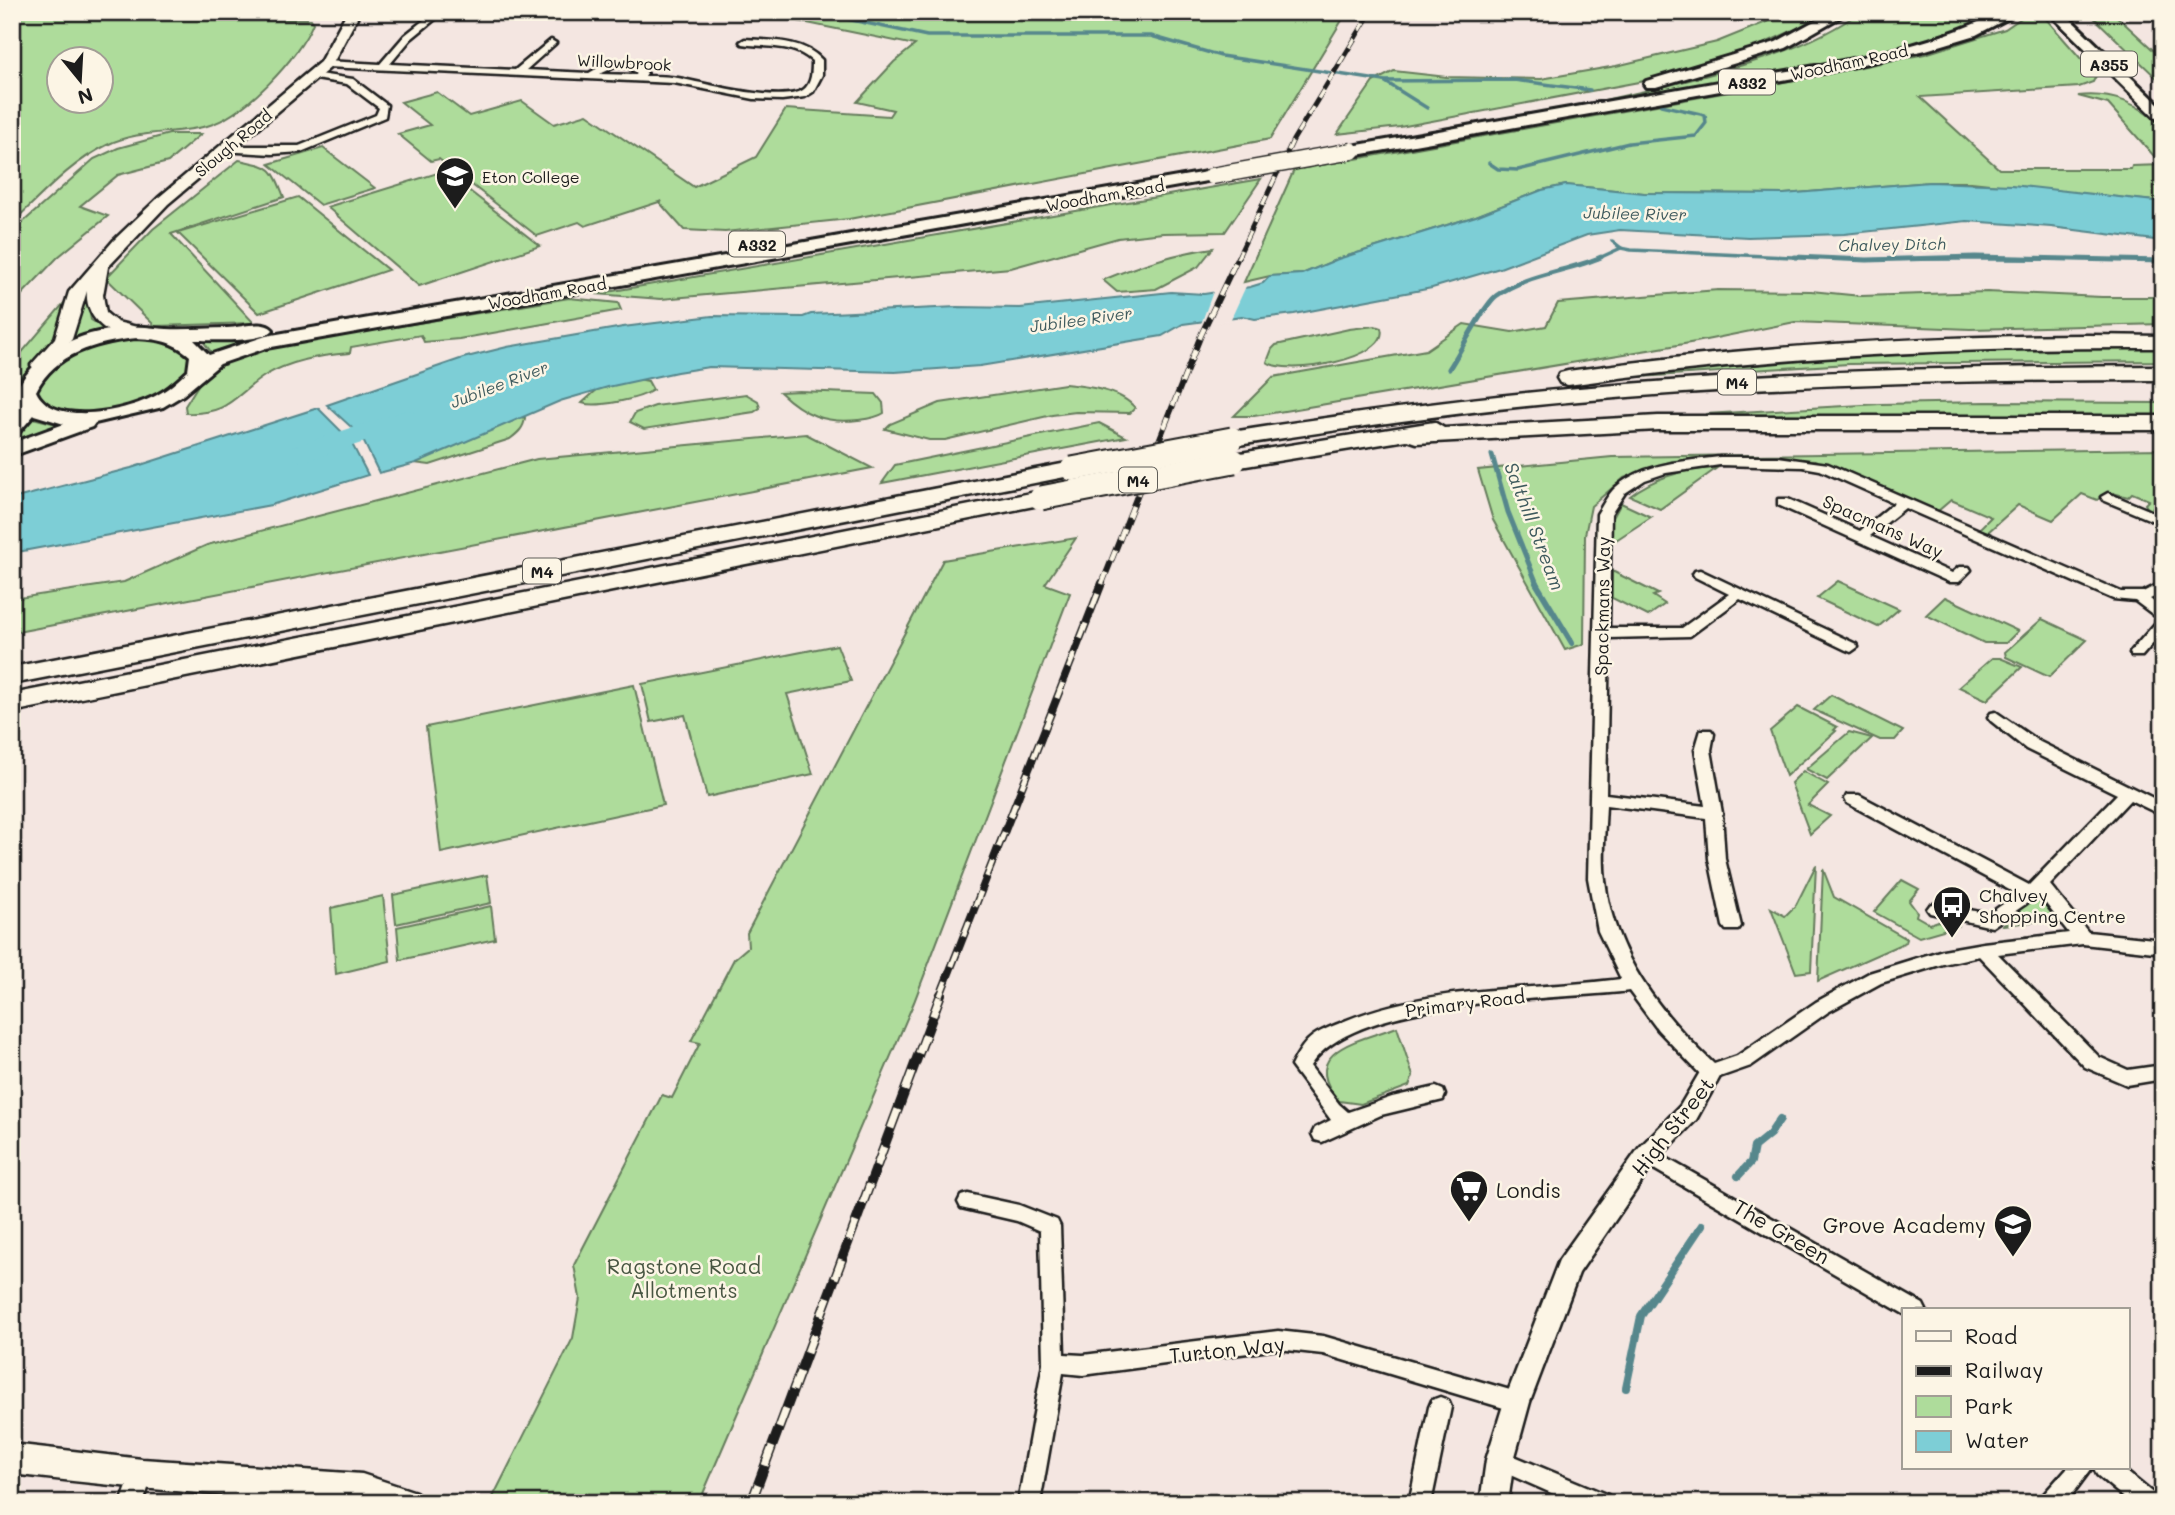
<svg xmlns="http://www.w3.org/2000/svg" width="2175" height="1515" font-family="Mali,sans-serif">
  <rect width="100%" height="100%" fill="#f4e6e1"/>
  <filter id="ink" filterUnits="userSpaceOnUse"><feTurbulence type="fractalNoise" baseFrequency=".0143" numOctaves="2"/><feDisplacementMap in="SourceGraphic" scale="14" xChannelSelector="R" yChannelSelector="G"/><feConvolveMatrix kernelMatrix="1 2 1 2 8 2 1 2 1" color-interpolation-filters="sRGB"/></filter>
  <g filter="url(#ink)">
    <g fill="#aedc9b" stroke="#657c5c" stroke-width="2" fill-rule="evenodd">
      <path d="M12 12H270L263 19H311L313 23C299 58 244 116 207 126 174 135 140 129 107 145 70 163 42 195 12 223ZM60 60H102V102H60Z"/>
      <path d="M735 12H1347L1270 139 849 219 725 232 684 230 660 203 662 201 585 226 579 222 537 236 439 159 431 161 398 134 430 125 401 102 437 92 469 116 522 101 554 124 587 114 694 187 756 157 786 109 889 116 893 110 857 102 894 62 915 45 773 16Z"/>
      <path d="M1791 12H1833L1752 49 1644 81 1400 127 1337 134 1373 82 1394 71 1447 77 1541 79 1616 66 1717 42Z"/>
      <path d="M1860 12H2006L1915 47 1857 60 1370 143C1478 124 1587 107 1693 79 1749 64 1812 47 1860 12Z"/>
      <path d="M2030 12H2040L2096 76 2093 82 2079 87 1920 97 1999 169H2131L2132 166 2162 165 2108 104 2078 96C2109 92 2142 103 2163 128V202L1971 182H1930L1784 194 1644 193 1566 185 1542 190 1476 216 1338 259 1302 274 1270 276 1244 282 1294 170 1795 80 1925 54 2005 29Z"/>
      <path d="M2088 12H2112L2163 59V84Z"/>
      <path d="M169 134H201L168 162 118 175 80 206 108 216 58 257 12 305V232L94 159 118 148Z"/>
      <path d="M323 148 375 188 320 205 269 164Z"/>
      <path d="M239 160C271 167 272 165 284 197L171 234 254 323 155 326 106 278 153 229Z"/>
      <path d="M444 171 540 246 419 286 327 207Z"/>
      <path d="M1204 172 1203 175 214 356 203 341 279 333Z"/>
      <path d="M1261 179 1225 232 1163 233 1118 238 1011 268 661 299 596 294Z"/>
      <path d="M298 197 388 270 259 313 178 233Z"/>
      <path d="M1213 248 1198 267 1156 289 1117 292 1103 280C1139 265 1175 253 1213 248Z"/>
      <path d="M1718 290 1811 291 1861 296 1987 292 2102 297H2163V324L1970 329 1795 322 1696 342 1254 416H1234L1273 377 1426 350 1464 324 1512 332 1546 326 1558 303Z"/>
      <path d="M69 297C65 324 58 340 39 360 33 367 25 371 20 379 12 393 19 407 12 421V364Z"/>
      <path d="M87 298 91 320 109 331 71 342C77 328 78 313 83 299Z"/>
      <path d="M569 298 618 303 621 310 459 339 424 342 421 335 351 347 350 353C323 355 290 361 266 375 234 395 230 415 186 413L185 406 200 382 232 356 321 339Z"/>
      <path d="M1375 326 1381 328C1391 359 1286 377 1267 362L1272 349 1276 345 1349 329Z"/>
      <path d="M129 339C151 338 170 340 188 354 203 399 61 438 37 392 37 357 101 343 129 339Z"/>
      <path d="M2053 346 2163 349V361L1849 364 1606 379 1726 360Z"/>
      <path d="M638 379 648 381 653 390C640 399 597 408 582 403L599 388Z"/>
      <path d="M1065 384C1086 386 1121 390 1135 408L1130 413 1076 412 1052 415 945 440H929L885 429 890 424 940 403Z"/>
      <path d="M799 391 876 394 883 403 884 413C877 418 867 419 858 420 825 424 803 414 780 392Z"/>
      <path d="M746 394 758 401 760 408 754 412 644 429 630 422 635 413 655 406Z"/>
      <path d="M1986 402 2163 403V418L1705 414 1880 404Z"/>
      <path d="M522 417 525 418C524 428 518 433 510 439L430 465 414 463Z"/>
      <path d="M33 418 60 425 12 448V438Z"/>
      <path d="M1099 423 1126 437 882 483 895 465Z"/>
      <path d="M806 434 872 468 12 633V599L124 582 207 545 537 459Z"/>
      <path d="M2163 449V499L2153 507 2163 512V515L2148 509 2145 504 2149 500 2132 493 2128 497 2109 492 2097 500 2082 494 2053 520 2018 505 1988 532 1979 529 1991 517 1951 500 1938 511 1951 517 1948 519 1814 460 1750 458 1672 461 1624 478 1591 506 1585 535 1584 644 1565 650 1493 520 1478 470 1612 457Z"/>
      <path d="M1717 468 1660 509 1630 496C1656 476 1685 469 1717 468Z"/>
      <path d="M1621 503 1651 517 1610 544V523Z"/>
      <path d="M1076 538 1045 584 1070 593 914 1002 699 1503H490L573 1338 580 1298 574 1265 662 1095 672 1098 700 1043 691 1041 734 959 748 947 747 933 943 560Z"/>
      <path d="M1612 571 1658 594 1653 596 1665 604 1648 616 1612 598Z"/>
      <path d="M1838 581 1899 609 1878 627 1817 598Z"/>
      <path d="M1945 597 2018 631 2006 643H1984L1926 615Z"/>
      <path d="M2042 619 2087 640 2049 677 2006 657 2005 652Z"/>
      <path d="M837 645 851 681 787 694 813 774 707 797 685 715 651 722 642 684Z"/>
      <path d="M1992 658H2000L2022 667 1987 700 1959 687Z"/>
      <path d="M634 685 663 805 441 853 426 727Z"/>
      <path d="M1831 695 1903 731 1895 740H1880L1814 710Z"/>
      <path d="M1798 707 1837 727 1834 730 1836 731 1786 776 1770 731Z"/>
      <path d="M1849 732 1872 738 1827 780 1806 769Z"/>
      <path d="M1803 771 1828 785 1808 805 1830 816 1810 834 1791 783Z"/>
      <path d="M1816 865 1811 971 1796 973 1771 908 1785 916 1796 905Z"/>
      <path d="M1823 869 1834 897 1907 939 1906 942 1818 981Z"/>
      <path d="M487 875 491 903 396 924 393 895Z"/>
      <path d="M1902 880 1919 889 1909 901 1917 912 1916 916 1930 924 1938 921 1957 926 1919 937 1874 912Z"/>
      <path d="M383 896 390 961 336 974 331 908Z"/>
      <path d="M2036 899 2048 906 2054 916 2053 920 2003 925 2027 900Z"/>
      <path d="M491 906 495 939 400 960 397 927Z"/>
      <path d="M1397 1027 1413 1076 1409 1086 1361 1104 1339 1101C1296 1051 1361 1040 1397 1027Z"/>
    </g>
    <g fill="#7dced6" stroke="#56878c" stroke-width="2">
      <path d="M1930 182 2012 185 2163 202V241L2051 227 1967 221 1844 234 1748 237 1620 230 1587 235 1500 268 1432 288 1294 314 1255 319 1242 316 1183 324 1162 336 980 366 895 372 709 367 677 372 608 387 560 401 416 463 379 473 361 436 327 405 463 358 507 347 623 327 712 316 803 317 811 314 957 307 1020 308 1171 292 1204 294 1250 287 1263 283 1270 276 1302 274 1338 259 1476 216 1542 190 1566 185 1644 193 1784 194Z"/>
      <path d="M318 408 350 440 368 475 271 505 12 553V499L131 468Z"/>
    </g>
    <path fill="#f4e6e1" d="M1247 284 1230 321 1201 324 1214 289Z"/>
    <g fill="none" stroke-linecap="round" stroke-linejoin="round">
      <g stroke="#56878c" stroke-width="3.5">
        <path d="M814 12 927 36H1151L1221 56 1384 81 1514 80 1590 90"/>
        <path d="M1384 81 1427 108"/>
        <path d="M1489 163 1498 169 1518 170 1629 143 1696 136 1706 123 1705 115 1661 105"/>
        <path d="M1612 241 1621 248 1631 250 1836 259"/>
        <path d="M1597 259 1621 248"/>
        <path d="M1914 259H2054"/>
      </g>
      <g stroke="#56878c" stroke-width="5">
        <path d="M1795 257 1867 260 1975 257 2163 261"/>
        <path d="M1449 369C1459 354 1484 305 1496 296 1526 274 1567 272 1601 257"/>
        <path d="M1492 455 1508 512 1537 584"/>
      </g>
      <path stroke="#56878c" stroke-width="6" d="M1536 583 1572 643"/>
      <g stroke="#56878c" stroke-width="8">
        <path d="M1738 1176 1751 1162 1754 1147 1770 1134 1780 1119"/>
        <path d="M1626 1388 1641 1316 1702 1225"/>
      </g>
      <path fill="#7dced6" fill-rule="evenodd" d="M407 410 417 413 422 419 417 425 303 462 292 459 288 453 292 447Z"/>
      <g stroke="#1c1c1c" stroke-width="5">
        <g id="minor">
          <path d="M434 12H444L411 39 390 64 515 70 551 40 556 43 554 45 526 70 589 73 605 64 622 61 638 65 647 73 645 76C656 76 667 76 678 78 704 83 780 104 803 90 812 84 812 71 812 61 793 43 766 48 742 44L740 42 745 39C771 41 803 39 822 60V75L813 92 805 97 782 100 754 99 674 83 326 67 321 64 326 61 380 64 405 35ZM615 67H627L637 73 636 75 600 74Z"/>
          <path d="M312 73 353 79 387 105 385 117 301 152 272 154 222 151V147L226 146H299L376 115 379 108 347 84 309 78 307 76Z"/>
          <path d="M1720 457H1778L1828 464 2121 592H2143L2163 582V593L2150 599 2163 609V632L2142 656H2132L2130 653 2132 650 2159 619 2135 601 2113 599 1905 508 1870 536 1952 573 1959 567H1969L1971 570 1959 582H1949L1778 505V499H1788L1860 531 1894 503 1820 470 1803 467 1720 465 1666 473 1645 480 1625 493 1611 514 1609 628H1682L1729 594 1695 577 1693 574 1695 571 1700 570 1856 644 1858 647 1851 652 1846 650 1740 599 1690 636 1609 638 1606 794 1705 806 1695 750 1701 730H1711L1714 734 1711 750 1722 813 1725 859 1741 926 1738 930H1726L1723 926 1709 859 1706 818 1606 805C1605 830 1602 856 1605 880 1614 956 1660 1013 1714 1064L1737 1056 1816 1002 1869 973 1943 950 1983 943 2069 933 2039 895 1992 927 1930 913 1927 909 1930 905 1936 903 1989 914 2017 894 1847 803 1845 799 1847 795H1859L2029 885 2117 794 2026 749 1991 721 1988 717 1991 713 1996 712 2038 741 2163 803V816L2130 800 2050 885 2088 932 2163 940V953L2083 944 1998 954 2099 1057 2128 1070 2163 1065V1079L2127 1085 2085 1067 1979 956 1943 964 1881 983 1828 1012 1751 1066 1711 1080 1704 1078 1658 1030 1629 991C1552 1001 1354 996 1310 1066L1339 1104 1348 1112 1392 1097 1436 1087 1443 1090 1445 1095 1443 1100 1381 1115 1322 1142 1315 1140 1312 1134 1315 1128 1331 1120 1291 1066C1296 1056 1303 1043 1313 1036 1323 1029 1336 1025 1347 1020 1434 985 1529 991 1621 979L1598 931 1588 878 1597 514C1603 505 1608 494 1616 487 1643 463 1686 461 1720 457Z"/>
          <path d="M2108 493 2163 516V525L2103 500 2101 497Z"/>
          <path d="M1647 1147 1923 1304 1926 1310H1904V1314L1640 1161 1637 1155 1640 1149Z"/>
          <path d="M968 1194 1019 1205 1057 1220 1060 1226 1064 1354 1083 1355 1278 1331 1323 1336 1517 1392 1525 1395 1528 1402 1525 1409 1517 1412 1323 1354 1278 1349 1083 1375 1063 1373 1040 1503H1018L1043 1363 1040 1231 1017 1221 961 1208 958 1202 961 1196Z"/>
          <path d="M1440 1397 1448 1400 1451 1407 1431 1503H1409L1429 1407 1432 1400Z"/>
          <path d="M1500 1450 1608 1495 1611 1503H1574L1492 1467 1489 1460 1492 1453Z"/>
          <path d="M142 1463 150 1467 153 1474 143 1503H121L134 1467Z"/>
          <path d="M2067 1468H2092L2066 1503H2040L2043 1495Z"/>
          <path d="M2094 1468H2122L2155 1495 2158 1503H2130L2097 1475Z"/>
        </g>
      </g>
      <g stroke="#1c1c1c" stroke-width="5">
        <path id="tertiary" d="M1711 1064 1719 1067 1722 1073 1696 1120 1655 1162 1579 1273 1530 1402 1514 1460 1508 1503H1480L1486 1460 1504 1402 1559 1260 1639 1148 1680 1106 1703 1067Z"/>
      </g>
      <g stroke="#1c1c1c" stroke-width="5">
        <g id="secondary">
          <path d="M347 12H360L331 67 168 204 108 267 103 295 106 313 117 322 145 329 148 333 145 337C116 344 84 321 87 291L72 339 46 369H34L31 365 55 338 69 292 114 240 158 198 320 62Z"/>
          <path d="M12 1444 142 1459 362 1474 416 1492 421 1503C284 1503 148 1490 12 1474Z"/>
        </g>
      </g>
      <g stroke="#1c1c1c" stroke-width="6">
        <g id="primary">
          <path d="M1831 12H1849L1786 48 1656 87H1646L1644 84 1646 81 1776 42Z"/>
          <path d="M2001 12H2020L1976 35 1926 50 1822 73 1352 156 1344 151 1352 146C1472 125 1593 104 1713 83 1810 67 1912 55 2001 12Z"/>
          <path d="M2048 12H2063L2163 108V122L2158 120Z"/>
          <path d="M1212 171 1220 176 1218 179 266 348 220 364 183 395 163 407 95 423 92 427 12 456V443L64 424 34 415 19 432 12 434V416L21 402 16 391C39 346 86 330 134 327 145 326 156 329 167 329 186 330 207 328 227 328 240 328 264 319 273 330 262 343 212 340 194 340L209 355 266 336ZM135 338C158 339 173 341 190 356L188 371C178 380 169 389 157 395 128 411 53 428 36 391 55 353 96 343 135 338Z"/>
        </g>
      </g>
      <g stroke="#1c1c1c" stroke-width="5">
        <g id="motorway">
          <path d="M2088 335 2163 336V348C1963 347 1766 356 1568 385L1560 383 1557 378 1560 373 1568 371C1741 347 1914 336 2088 335Z"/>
          <path d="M2163 366V380C1968 380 1773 384 1579 401 1463 411 1347 428 1232 446L1224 444 1221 439 1224 434 1232 432C1347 414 1463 398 1579 388 1773 371 1968 367 2163 366Z"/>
          <path d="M1658 416H2163V430H1658L1416 443 1407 440 1234 468 1226 466 1222 461 1226 456 1234 454 1434 422 1444 428Z"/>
          <path d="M1072 462 1080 464 1084 469 1080 474 12 684V667Z"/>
          <path d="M1041 491 1049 493 1053 498 1049 503 12 712V694Z"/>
        </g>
      </g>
      <use href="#minor" fill="#fcf5e5" fill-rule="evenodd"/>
      <use href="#tertiary" fill="#fcf5e5" fill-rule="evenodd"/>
      <use href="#secondary" fill="#fcf5e5" fill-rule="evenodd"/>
      <use href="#primary" fill="#fcf5e5" fill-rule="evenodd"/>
      <use href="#motorway" fill="#fcf5e5" fill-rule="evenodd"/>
      <g stroke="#1c1c1c" stroke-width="5">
        <path id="rail-far3" d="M1237 259 1293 140 1371 12"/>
      </g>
      <g stroke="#1c1c1c" stroke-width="6">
        <path id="rail-far2" d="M1102 584 1201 335 1238 257"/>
      </g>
      <g stroke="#1c1c1c" stroke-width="8">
        <path id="rail-far1" d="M940 996 1102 583"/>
      </g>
      <g stroke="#1c1c1c" stroke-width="10">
        <path id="rail" d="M751 1503 941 994"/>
      </g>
      <use href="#rail-far3" stroke="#fcf5e5" stroke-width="3.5" stroke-dasharray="10" stroke-linecap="butt"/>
      <use href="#rail-far2" stroke="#fcf5e5" stroke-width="4.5" stroke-dasharray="12" stroke-linecap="butt"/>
      <use href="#rail-far1" stroke="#fcf5e5" stroke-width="5" stroke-dasharray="16" stroke-linecap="butt"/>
      <use href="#rail" stroke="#fcf5e5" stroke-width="7" stroke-dasharray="20" stroke-linecap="butt"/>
      <g stroke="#1c1c1c" stroke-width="19" stroke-linecap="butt">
        <path id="primary-bridge" d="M1212 176 1352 151"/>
      </g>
      <g stroke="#1c1c1c" stroke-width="27" stroke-linecap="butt">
        <g id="motorway-bridge">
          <path d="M1072 469 1232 439"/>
          <path d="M1041 498 1234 461"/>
        </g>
      </g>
      <use href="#primary-bridge" stroke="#fcf5e5" stroke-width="16"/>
      <use href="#motorway-bridge" stroke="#fcf5e5" stroke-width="23"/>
    </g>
  </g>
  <defs>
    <g id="school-pin" transform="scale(2.0125)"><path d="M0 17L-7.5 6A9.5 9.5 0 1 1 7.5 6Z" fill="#1c1c1c" stroke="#fcf5e5"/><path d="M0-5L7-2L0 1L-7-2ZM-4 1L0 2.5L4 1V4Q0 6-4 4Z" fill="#fff"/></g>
    <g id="bus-pin" transform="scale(2.0125)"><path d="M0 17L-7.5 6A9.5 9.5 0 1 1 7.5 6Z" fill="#1c1c1c" stroke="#fcf5e5"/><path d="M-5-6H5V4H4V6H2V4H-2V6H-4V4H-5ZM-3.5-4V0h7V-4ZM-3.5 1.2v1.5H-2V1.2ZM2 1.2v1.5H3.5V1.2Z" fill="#fff"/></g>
    <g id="supermarket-pin" transform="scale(2.0125)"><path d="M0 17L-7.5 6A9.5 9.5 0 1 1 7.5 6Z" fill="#1c1c1c" stroke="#fcf5e5"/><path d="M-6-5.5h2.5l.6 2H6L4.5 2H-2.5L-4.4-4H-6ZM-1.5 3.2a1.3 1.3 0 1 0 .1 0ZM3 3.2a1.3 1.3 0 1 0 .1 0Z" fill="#fff"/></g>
  </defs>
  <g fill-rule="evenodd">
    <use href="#school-pin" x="455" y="176"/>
    <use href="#bus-pin" x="1952" y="905"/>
    <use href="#supermarket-pin" x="1469" y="1189"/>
    <use href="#school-pin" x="2013" y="1224"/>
  </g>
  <g text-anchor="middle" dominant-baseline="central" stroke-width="5" stroke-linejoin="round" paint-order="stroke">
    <g font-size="16" fill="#1c1c1c" stroke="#fcf5e5">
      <text transform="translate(624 62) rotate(3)">Willowbrook</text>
      <text transform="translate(1849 62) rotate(-12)">Woodham Road</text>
      <text transform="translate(233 143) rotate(-40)">Slough Road</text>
      <text transform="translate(1105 195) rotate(-10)">Woodham Road</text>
      <text transform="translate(547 293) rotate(-10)">Woodham Road</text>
    </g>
    <g fill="#fcf5e5" stroke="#5f5d58" stroke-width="2">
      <rect x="2081" y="51.5" width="56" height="25" rx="5"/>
      <rect x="1719" y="69.5" width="56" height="25" rx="5"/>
      <rect x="729" y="231.5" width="56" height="25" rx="5"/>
      <rect x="1718" y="369.5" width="38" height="25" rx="5"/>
      <rect x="1119" y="467.5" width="38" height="25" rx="5"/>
      <rect x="523" y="558.5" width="38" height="25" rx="5"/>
    </g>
    <g font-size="16" font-weight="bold" fill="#1c1c1c">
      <text x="2109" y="64">A355</text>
      <text x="1747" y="82">A332</text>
      <text x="757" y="244">A332</text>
      <text x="1737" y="382">M4</text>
      <text x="1138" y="480">M4</text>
      <text x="542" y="571">M4</text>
    </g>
    <g font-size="16" fill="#1c1c1c" stroke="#fcf5e5" text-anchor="start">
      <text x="482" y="176">Eton College</text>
    </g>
    <g font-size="16" font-style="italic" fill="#3e5a5d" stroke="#fcf5e5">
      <text transform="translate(1635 213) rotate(1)">Jubilee River</text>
      <text transform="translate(1892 244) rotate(-1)">Chalvey Ditch</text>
      <text transform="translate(1081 319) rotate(-8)">Jubilee River</text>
      <text transform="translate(499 384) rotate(-21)">Jubilee River</text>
    </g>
    <g font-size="18" fill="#1c1c1c" stroke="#fcf5e5">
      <text transform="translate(1883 526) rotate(24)">Spacmans Way</text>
      <text transform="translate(1602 606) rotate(-89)">Spackmans Way</text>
      <text transform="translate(1465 1003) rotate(-7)">Primary Road</text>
    </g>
    <g font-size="18" fill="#1c1c1c" stroke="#fcf5e5" text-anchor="start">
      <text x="1979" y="895">Chalvey<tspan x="1979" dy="21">Shopping Centre</tspan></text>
    </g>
    <g font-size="19" font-style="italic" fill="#3e5a5d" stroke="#fcf5e5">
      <text transform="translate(1535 526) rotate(69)">Salthill Stream</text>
    </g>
    <g font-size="21" fill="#1c1c1c" stroke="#fcf5e5">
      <text transform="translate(1672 1126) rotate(-52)">High Street</text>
      <text transform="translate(1782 1231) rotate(30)">The Green</text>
      <text transform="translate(1227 1349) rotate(-6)">Turton Way</text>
    </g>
    <g font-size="21" fill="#1c1c1c" stroke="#fcf5e5" text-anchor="start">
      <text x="1496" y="1189">Londis</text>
      <text x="1986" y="1224" text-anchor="end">Grove Academy</text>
    </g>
    <g font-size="21" fill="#485642" stroke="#fcf5e5">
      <text x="684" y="1265">Ragstone Road<tspan x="684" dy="24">Allotments</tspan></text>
    </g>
  </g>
  <rect width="2175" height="1515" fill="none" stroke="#fcf5e5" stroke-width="42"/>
  <rect x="21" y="21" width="2133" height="1473" fill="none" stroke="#1c1c1c" stroke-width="2.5" filter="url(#ink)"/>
  <rect x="1902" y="1308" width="228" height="161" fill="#fcf5e5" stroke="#a29e95" stroke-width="2"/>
  <rect x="1916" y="1331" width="35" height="10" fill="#fcf5e5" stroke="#a29e95" stroke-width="2"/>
  <text x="1965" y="1344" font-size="21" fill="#1c1c1c">Road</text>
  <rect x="1916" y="1366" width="35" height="10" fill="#1c1c1c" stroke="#a29e95" stroke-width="2"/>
  <text x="1965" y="1378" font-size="21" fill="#1c1c1c">Railway</text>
  <rect x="1916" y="1396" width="35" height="21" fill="#aedc9b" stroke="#a29e95" stroke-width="2"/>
  <text x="1965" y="1414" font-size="21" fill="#1c1c1c">Park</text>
  <rect x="1916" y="1431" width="35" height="21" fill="#7dced6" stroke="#a29e95" stroke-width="2"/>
  <text x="1965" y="1448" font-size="21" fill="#1c1c1c">Water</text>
  <g transform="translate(80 80) rotate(162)"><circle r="33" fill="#fcf5e5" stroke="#a29e95" stroke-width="2"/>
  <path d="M0-5L12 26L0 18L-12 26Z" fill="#1c1c1c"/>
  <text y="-10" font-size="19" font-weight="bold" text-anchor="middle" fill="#1c1c1c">N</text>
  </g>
</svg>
